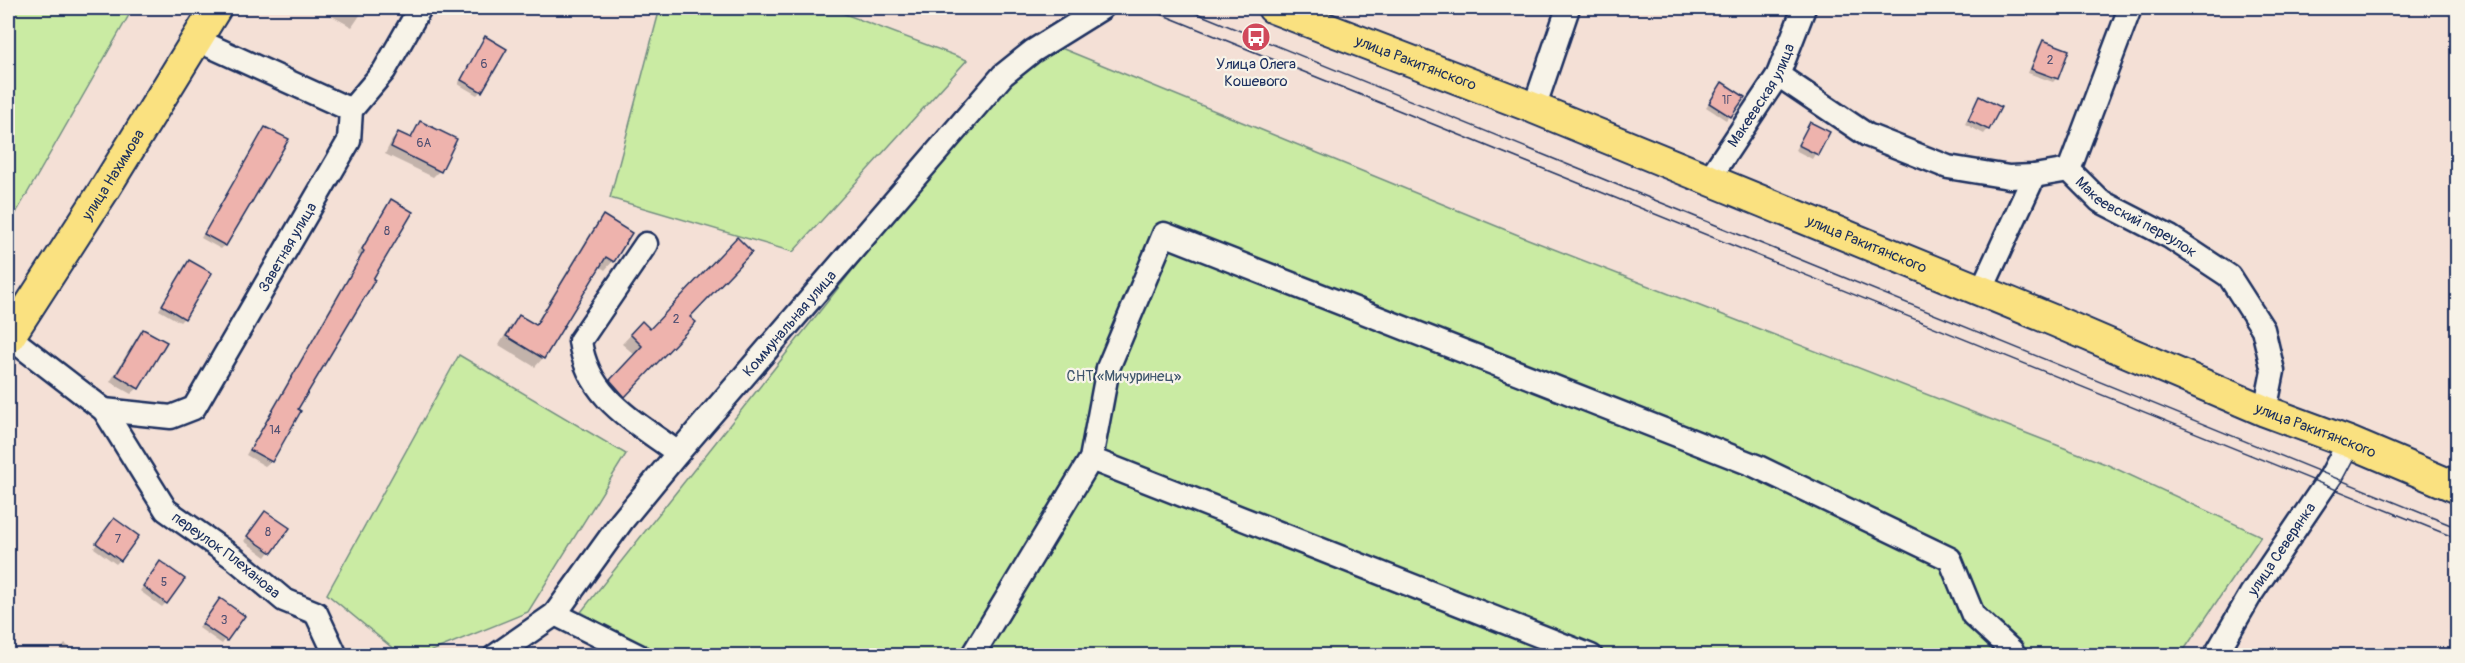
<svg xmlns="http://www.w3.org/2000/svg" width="2465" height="663" font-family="Pangolin,sans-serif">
  <rect width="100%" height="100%" fill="#f4e0d6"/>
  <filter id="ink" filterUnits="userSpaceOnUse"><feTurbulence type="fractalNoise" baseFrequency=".0167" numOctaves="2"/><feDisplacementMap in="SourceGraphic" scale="12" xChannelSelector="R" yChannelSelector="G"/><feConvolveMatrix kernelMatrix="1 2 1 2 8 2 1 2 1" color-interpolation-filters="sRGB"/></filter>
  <g filter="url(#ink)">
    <g fill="#caeba3" stroke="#728d80" stroke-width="1.5">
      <path d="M8 8H133L8 227Z"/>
      <path d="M660 8H829L967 60 793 252 610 198Z"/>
      <path d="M1061 48 1528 239 2108 465 2261 536 2180 656H662L581 612 997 88 1026 66Z"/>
      <path d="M459 355 626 454 528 612 422 655H401L327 594Z"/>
    </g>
    <g fill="#0003">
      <path d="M335 8H365L352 27 330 15Z"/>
      <path d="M2043 41 2057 78 2053 82 2028 73 2039 46Z"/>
      <path d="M482 42 481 91 477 95 458 84Z"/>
      <path d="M1719 88 1743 97 1726 120 1706 107Z"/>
      <path d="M1979 98 1988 129 1984 134 1965 124Z"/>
      <path d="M420 123 439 171 433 177 385 154 392 140 399 134 409 139Z"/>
      <path d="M1810 124 1828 133 1812 159 1795 150Z"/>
      <path d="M265 128 225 245 221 249 201 238Z"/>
      <path d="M391 201 411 213 296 410 271 461 265 466 246 455 360 256 357 255Z"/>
      <path d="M603 217 613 261 605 270 599 266 543 358 535 367 499 345 511 325 519 317 534 326 595 226Z"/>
      <path d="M189 261 184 318 180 322 159 310Z"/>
      <path d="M688 318 694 322 616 404 603 389 635 355 622 344 642 323 650 331Z"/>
      <path d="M144 331 138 388 131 394 110 382 137 337Z"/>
      <path d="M265 513 288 528 266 557 244 541Z"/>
      <path d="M110 524 120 560 116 564 94 548Z"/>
      <path d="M156 567 166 603 162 607 140 591Z"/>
      <path d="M216 604 243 616 222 644 199 628Z"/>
      <path d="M65 644 82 656H56Z"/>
    </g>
    <g fill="#eeb3ad" stroke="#1b2f5e" stroke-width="1.5">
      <path d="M485 36 507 49 482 92 461 80Z"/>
      <path d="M2043 40 2069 50 2058 79 2031 69Z"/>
      <path d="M1722 82 1745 97 1731 117 1709 103Z"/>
      <path d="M1979 96 2001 107 1989 130 1968 120Z"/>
      <path d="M420 121 457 139 441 172 391 147 398 132 411 138Z"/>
      <path d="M1810 122 1830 132 1818 155 1798 145Z"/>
      <path d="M265 127 289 139 226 246 204 234Z"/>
      <path d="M391 199 413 212 373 279 375 280 298 409 301 411 272 462 250 450 364 251 362 249Z"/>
      <path d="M603 215 632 233 614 262 606 257 544 359 506 336 519 315 536 325Z"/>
      <path d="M737 237 752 252 690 317 696 322 625 397 610 380 642 346 630 334 642 321 650 329Z"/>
      <path d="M189 260 212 273 185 319 162 305Z"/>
      <path d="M143 329 167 342 139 389 116 375Z"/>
      <path d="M265 511 290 528 272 553 247 536Z"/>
      <path d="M114 518 139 536 121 561 96 543Z"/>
      <path d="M160 561 185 579 167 604 143 586Z"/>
      <path d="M220 598 245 616 227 641 202 624Z"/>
    </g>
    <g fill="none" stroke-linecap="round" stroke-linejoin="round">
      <g stroke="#1b2f5e" stroke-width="27">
        <g id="minor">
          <path id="s1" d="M2130 8 2069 170 2100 201 2170 237 2229 276 2263 329 2273 371 2265 411"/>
          <path d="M197 40 351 110"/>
          <path d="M1778 75 1867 135 1948 167 2009 177 2034 176 2069 170"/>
          <path d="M1534 108 1568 8"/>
          <path id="s2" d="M1709 179 1778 75 1804 8"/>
          <path d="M646 244 580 341C588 399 635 421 678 453"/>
          <path d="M1981 291 2034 176"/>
          <path id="s3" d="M8 336 104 410 166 510 234 558 284 600 316 613 336 656"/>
          <path id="s4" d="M104 410 171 417 194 408 349 141 351 110 384 71 420 8"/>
          <path d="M1091 459 1591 656"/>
          <path d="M555 614 639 656"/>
          <path id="s5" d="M495 656 555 614 622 521 678 453 1003 75 1033 51 1102 8"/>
          <path d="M972 656 1091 459 1108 368 1164 234 1756 466 1950 559 1973 615 2012 651 2013 656"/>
          <path id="s6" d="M2215 656 2251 594 2331 476 2349 442"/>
        </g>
      </g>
      <g stroke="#1b2f5e" stroke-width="34">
        <g id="major">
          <path id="s7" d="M1273 8 1534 108 2055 321 2265 411 2349 442 2458 488"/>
          <path id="s8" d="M8 339 104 190 216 8"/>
        </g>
      </g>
      <use href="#minor" stroke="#f7f3e8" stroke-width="22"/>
      <use href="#major" stroke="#fae180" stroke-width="30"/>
      <g stroke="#1b2f5e" stroke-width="1.5">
        <path d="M1146 8 2458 539"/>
        <path d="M1184 8 2458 528"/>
      </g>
    </g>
  </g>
  <defs>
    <g id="bus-disc" transform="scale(1.5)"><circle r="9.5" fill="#d1495b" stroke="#f7f3e8"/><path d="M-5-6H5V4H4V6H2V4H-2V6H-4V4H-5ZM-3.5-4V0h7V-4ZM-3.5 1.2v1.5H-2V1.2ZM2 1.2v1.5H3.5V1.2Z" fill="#fff"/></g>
  </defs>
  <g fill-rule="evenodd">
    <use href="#bus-disc" x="1256" y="37"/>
  </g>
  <g text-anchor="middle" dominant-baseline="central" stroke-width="4.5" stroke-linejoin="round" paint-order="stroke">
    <g font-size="12" fill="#505072">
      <text x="2050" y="60">2</text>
      <text x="484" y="64">6</text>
      <text x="1727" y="100">1Г</text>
      <text x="424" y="143">6А</text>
      <text x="387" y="231">8</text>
      <text x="676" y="319">2</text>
      <text x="275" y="430">14</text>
      <text x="268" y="532">8</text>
      <text x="118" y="539">7</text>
      <text x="164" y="582">5</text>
      <text x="224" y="620">3</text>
    </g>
    <g font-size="15" fill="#1b2f5e" stroke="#f7f3e8">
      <text stroke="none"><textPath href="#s7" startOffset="153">улица Ракитянского</textPath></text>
      <text stroke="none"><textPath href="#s2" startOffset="99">Макеевская улица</textPath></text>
      <text stroke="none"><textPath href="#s8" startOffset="195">улица Нахимова</textPath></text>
      <text stroke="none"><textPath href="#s1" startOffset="256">Макеевский переулок</textPath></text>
      <text stroke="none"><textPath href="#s7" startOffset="639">улица Ракитянского</textPath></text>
      <text stroke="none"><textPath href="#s4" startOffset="278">Заветная улица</textPath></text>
      <text stroke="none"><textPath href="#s5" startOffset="447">Коммунальная улица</textPath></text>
      <text stroke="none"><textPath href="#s7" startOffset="1125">улица Ракитянского</textPath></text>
      <text stroke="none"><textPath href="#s6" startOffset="126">улица Северянка</textPath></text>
      <text stroke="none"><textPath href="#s3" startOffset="314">переулок Плеханова</textPath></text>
    </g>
    <g font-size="15" fill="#1b2f5e" stroke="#f7f3e8">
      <text x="1256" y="64">Улица Олега<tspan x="1256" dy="17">Кошевого</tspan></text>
    </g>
    <g font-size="15" fill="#3e556c" stroke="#f7f3e8">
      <text x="1124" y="376">СНТ «Мичуринец»</text>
    </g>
  </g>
  <rect width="2465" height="663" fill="none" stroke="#f7f3e8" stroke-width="30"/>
  <rect x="15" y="15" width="2435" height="633" fill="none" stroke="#1b2f5e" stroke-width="2" filter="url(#ink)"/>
</svg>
